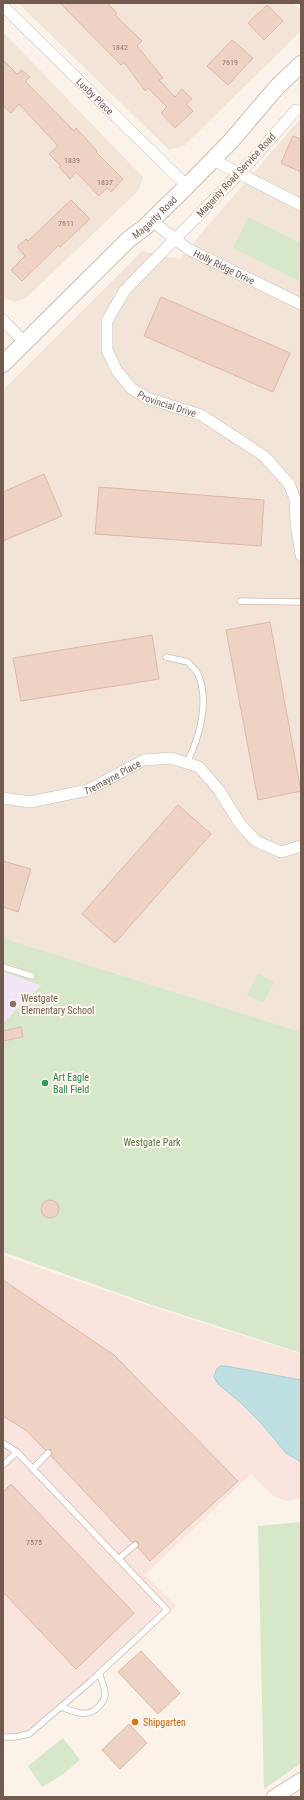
<svg xmlns="http://www.w3.org/2000/svg" width="304" height="1800" font-family="'Roboto Condensed',sans-serif">
  <rect width="100%" height="100%" fill="#fbf3e9"/>
  <g fill="#f2e5d8">
    <path d="M18 3H293L301 10V31L185 145 169 150Z"/>
    <path d="M3 32 143 177 139 190 26 298 15 302 3 297Z"/>
    <path d="M301 118V1032L3 938V390L142 251 179 259Z"/>
  </g>
  <path fill="#fae5de" d="M3 1255 147 1305 301 1354V1499L286 1501 272 1495 251 1474 145 1575 176 1606 30 1735H3Z"/>
  <path fill="#f0e6f7" d="M3 972 41 984 3 1023Z"/>
  <g fill="#d7e7c9">
    <path d="M248 217 301 243V275L298 281 233 248Z"/>
    <path d="M3 938 301 1032V1353L146 1303 3 1252V1023L41 985 3 972Z"/>
    <path d="M258 973 274 982 263 1003 247 995Z"/>
    <path d="M301 1522V1763L264 1789 258 1526Z"/>
    <path d="M63 1738 80 1760 62 1775 42 1787 28 1766Z"/>
  </g>
  <path fill="#bfe0e3" stroke="#a6cfd4" d="M220 1366H226L301 1380V1462L286 1453 260 1422 241 1403 218 1384 214 1377 216 1370Z"/>
  <g fill="#eed2c3" stroke="#dfb8a5">
    <path d="M60 3H107L117 13 115 15 142 41 137 46 163 78 159 80 175 97 182 89 192 99 186 104 193 111 175 128 161 113 167 107 148 88 145 91 124 62 121 65Z"/>
    <path d="M267 5 283 21 264 40 248 23Z"/>
    <path d="M232 40 253 58 228 85 207 66Z"/>
    <path d="M3 60 17 74 22 70 30 77 25 81 74 131 76 128 97 151 96 152 123 179 111 192 107 188 99 196 76 172 70 179 59 167 61 166 49 154 58 146 19 104 11 113 3 106Z"/>
    <path d="M293 136 301 139V172L281 163Z"/>
    <path d="M71 200 90 219 60 247 59 245 22 281 11 270 25 256 17 247 26 239 28 241Z"/>
    <path d="M161 297 290 353 273 392 144 336Z"/>
    <path d="M44 474 62 516 3 541V492Z"/>
    <path d="M99 487 264 500 261 546 95 534Z"/>
    <path d="M270 622 301 791 258 800 226 630Z"/>
    <path d="M152 635 159 679 21 701 13 658Z"/>
    <path d="M178 805 211 834 115 943 82 914Z"/>
    <path d="M3 861 31 869 18 912 3 907Z"/>
    <path d="M21 1027 23 1037 3 1041V1031Z"/>
    <circle cx="50" cy="1209" r="9"/>
    <path d="M3 1280 114 1355 238 1481 150 1561 138 1548V1542H132L51 1456V1450H45L27 1431 3 1416Z"/>
    <path d="M11 1484 134 1613 76 1669 3 1592V1492Z"/>
    <path d="M141 1651 180 1693 158 1714 118 1672Z"/>
    <path d="M129 1724 147 1743 120 1769 102 1750Z"/>
  </g>
  <g fill="none" stroke-linecap="round" stroke-linejoin="round">
    <g stroke="#ccbbb0" stroke-width="7">
      <g id="service">
        <path d="M240 601 301 602"/>
        <path d="M166 657 188 662C191 666 196 670 198 674 210 702 199 738 187 763"/>
        <path d="M3 967 32 976"/>
        <path d="M3 1443 17 1452 167 1610 91 1681 29 1734 15 1737H3"/>
        <path d="M3 1465 17 1452"/>
        <path d="M33 1469 48 1453"/>
        <path d="M118 1559 135 1545"/>
        <path d="M61 1707C74 1712 90 1719 100 1705 103 1702 105 1698 105 1694 105 1687 101 1679 99 1673"/>
      </g>
    </g>
    <g stroke="#ccbbb0" stroke-width="12">
      <g id="minor">
        <path id="s1" d="M3 6 187 186"/>
        <path id="s2" d="M296 110 239 174 125 290 107 321V350L117 371 132 389 147 398 201 415 264 456 289 484 295 499 296 523 301 555"/>
        <path d="M213 160 301 205"/>
        <path id="s3" d="M152 221 188 249 301 304"/>
        <path d="M3 320 25 343"/>
        <path id="s4" d="M3 798 30 802 88 790 144 760 171 758 199 767 219 790 240 824 256 841 281 852 301 846"/>
      </g>
    </g>
    <g stroke="#ccbbb0" stroke-width="16">
      <path id="tertiary" d="M274 1797 301 1780"/>
    </g>
    <g stroke="#cebbae" stroke-width="18">
      <g id="secondary">
        <path id="s5" d="M3 364 129 239 144 228 187 186 231 141 277 87 301 64"/>
      </g>
    </g>
    <use href="#service" stroke="#fff" stroke-width="5.5"/>
    <use href="#minor" stroke="#fff" stroke-width="11"/>
    <use href="#tertiary" stroke="#fff" stroke-width="14"/>
    <use href="#secondary" stroke="#fff" stroke-width="16"/>
  </g>
  <circle fill="#8d6e63" stroke="#fdf7ef" stroke-width="1.5" cx="13" cy="1004" r="4"/>
  <circle fill="#2e9e5b" stroke="#fdf7ef" stroke-width="1.5" cx="45" cy="1083" r="4"/>
  <circle fill="#e8710a" stroke="#fdf7ef" stroke-width="1.5" cx="135" cy="1722" r="4"/>
  <g text-anchor="middle" dominant-baseline="central" stroke-width="4" stroke-linejoin="round" paint-order="stroke">
    <g font-size="8" fill="#92786c">
      <text x="120" y="47">1842</text>
      <text x="230" y="62">7619</text>
      <text x="72" y="160">1839</text>
      <text x="105" y="182">1837</text>
      <text x="66" y="223">7611</text>
      <text x="34" y="1542">7575</text>
    </g>
    <g font-size="10" fill="#735a4f" stroke="#fdf7ef">
      <text stroke="none"><textPath href="#s1" startOffset="129">Lusby Place</textPath></text>
      <text transform="translate(236 175) rotate(-47)">Magarity Road Service Road</text>
      <text stroke="none"><textPath href="#s5" startOffset="211">Magarity Road</textPath></text>
      <text stroke="none"><textPath href="#s3" startOffset="86">Holly Ridge Drive</textPath></text>
      <text stroke="none"><textPath href="#s2" startOffset="398">Provincial Drive</textPath></text>
      <text stroke="none"><textPath href="#s4" startOffset="114">Tremayne Place</textPath></text>
    </g>
    <g font-size="10" fill="#785e54" stroke="#fdf7ef" text-anchor="start">
      <text x="21" y="998">Westgate<tspan x="21" dy="12">Elementary School</tspan></text>
    </g>
    <g font-size="10" fill="#27864d" stroke="#fdf7ef" text-anchor="start">
      <text x="53" y="1077">Art Eagle<tspan x="53" dy="12">Ball Field</tspan></text>
    </g>
    <g font-size="10" fill="#597848" stroke="#fdf7ef">
      <text x="152" y="1142">Westgate Park</text>
    </g>
    <g font-size="10" fill="#c56008" stroke="#fdf7ef" text-anchor="start">
      <text x="143" y="1722">Shipgarten</text>
    </g>
  </g>
  <rect width="304" height="1800" fill="none" stroke="#735a4f" stroke-width="8"/>
</svg>
